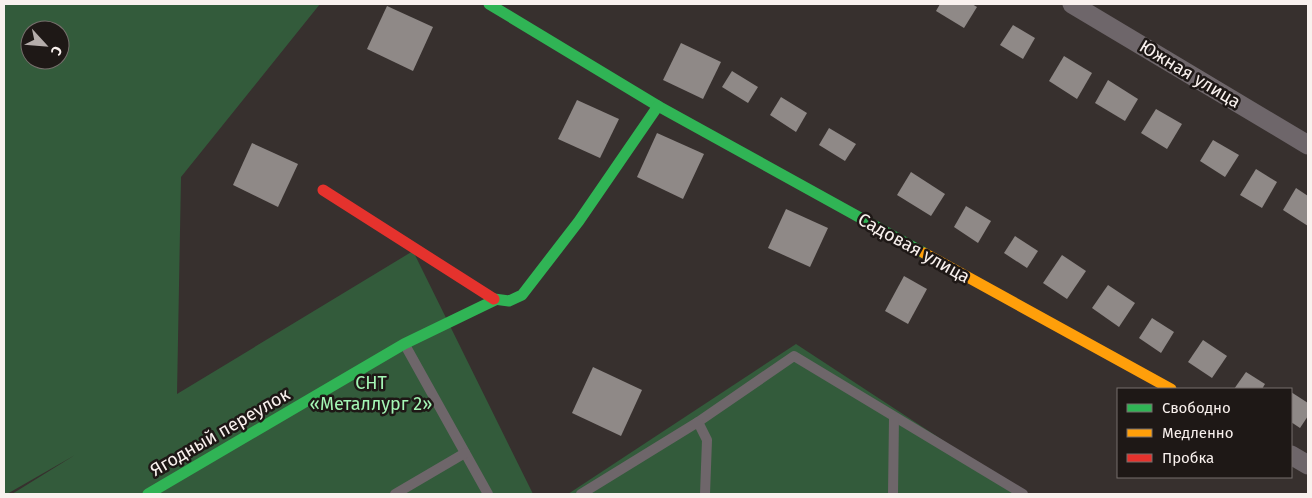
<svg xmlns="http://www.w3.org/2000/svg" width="1312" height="498" font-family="'Fira Sans',sans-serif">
  <rect width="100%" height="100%" fill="#37302e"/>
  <g fill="#335b3b" fill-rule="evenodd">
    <path d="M4 4H320L181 177 177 394 413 251 533 494H12L75 455 7 494H4ZM30 30H60V60H30Z"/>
    <path d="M796 344 1025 494H568Z"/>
  </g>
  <g fill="#8f8987">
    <path d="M940 4H972L977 7 964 28 936 11Z"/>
    <path d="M387 6 433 27 413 71 367 49Z"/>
    <path d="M1013 25 1035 38 1023 59 1000 45Z"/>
    <path d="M681 43 721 62 703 99 663 80Z"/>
    <path d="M1064 56 1092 73 1077 99 1049 81Z"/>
    <path d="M732 71 758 87 748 103 722 87Z"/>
    <path d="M1108 80 1138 99 1125 121 1095 103Z"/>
    <path d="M781 97 807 113 796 132 770 115Z"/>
    <path d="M577 100 619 119 600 158 558 139Z"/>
    <path d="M1156 109 1182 124 1167 149 1141 133Z"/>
    <path d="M829 128 856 144 845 161 819 145Z"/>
    <path d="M657 133 704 154 683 199 637 177Z"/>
    <path d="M1213 140 1239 155 1225 177 1200 161Z"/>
    <path d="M252 143 298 164 278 207 233 185Z"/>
    <path d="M1256 169 1277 182 1262 208 1240 195Z"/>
    <path d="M911 172 945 194 931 216 897 195Z"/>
    <path d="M1296 188 1308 196V226L1283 210Z"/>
    <path d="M966 206 991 221 978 243 954 227Z"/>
    <path d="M786 209 828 228 810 267 768 248Z"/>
    <path d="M1015 236 1038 251 1027 268 1004 253Z"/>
    <path d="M1062 255 1086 271 1067 299 1043 283Z"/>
    <path d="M904 276 927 289 908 324 885 311Z"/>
    <path d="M1108 285 1135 303 1119 327 1092 308Z"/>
    <path d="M1152 318 1174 332 1161 353 1139 338Z"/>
    <path d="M1203 340 1227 356 1212 378 1188 362Z"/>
    <path d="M593 367 642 390 621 436 572 413Z"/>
    <path d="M1246 372 1265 384 1262 389H1234Z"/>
    <path d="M1291 392 1308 403V416L1300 428 1291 422Z"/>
  </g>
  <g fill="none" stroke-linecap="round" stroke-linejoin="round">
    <g stroke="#6e666a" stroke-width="10">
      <path d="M405 345 488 494"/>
      <path d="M698 422 794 356 1023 494"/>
      <path d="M395 494 465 453"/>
      <path d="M581 494 698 422 707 440 705 494"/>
      <path d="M893 494 894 417"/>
    </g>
    <g stroke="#6e666a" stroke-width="19">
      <path d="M1072 4 1308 145"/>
      <path d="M1291 455 1308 465"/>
    </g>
    <g stroke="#30b455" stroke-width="11">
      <path d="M489 4 658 106 924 253"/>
      <path d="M494 299 509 301 522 295 579 221 658 106"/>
      <path d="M148 494 404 344 495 300"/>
    </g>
    <path stroke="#ff9f0a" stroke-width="11" d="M924 253 1171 389"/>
    <path stroke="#e5322d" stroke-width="11" d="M323 190 494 299"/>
  </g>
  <g text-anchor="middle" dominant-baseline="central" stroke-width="5" stroke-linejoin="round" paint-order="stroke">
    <g font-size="18" fill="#f9f1ee" stroke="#1e1816">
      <text transform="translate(1190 74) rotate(31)">Южная улица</text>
      <text transform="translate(914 248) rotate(29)">Садовая улица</text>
      <text transform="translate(220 432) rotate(-30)">Ягодный переулок</text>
    </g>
    <g font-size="18" fill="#a4f6b5" stroke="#1e1816">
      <text x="371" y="383">СНТ<tspan x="371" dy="21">«Металлург 2»</tspan></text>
    </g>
  </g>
  <rect width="1312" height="498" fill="none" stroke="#f9f1ee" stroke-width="10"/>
  <rect x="1117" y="388" width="175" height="90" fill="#1e1816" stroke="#766f6c"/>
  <rect x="1127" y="404" width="25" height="8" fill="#30b455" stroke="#766f6c"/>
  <text x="1162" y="413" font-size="15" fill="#f9f1ee">Свободно</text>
  <rect x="1127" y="429" width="25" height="8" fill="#ff9f0a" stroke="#766f6c"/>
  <text x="1162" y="438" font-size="15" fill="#f9f1ee">Медленно</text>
  <rect x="1127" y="454" width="25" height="8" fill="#e5322d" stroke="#766f6c"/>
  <text x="1162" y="463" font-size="15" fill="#f9f1ee">Пробка</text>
  <g transform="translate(45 45) rotate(116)"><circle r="24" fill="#1e1816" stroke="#766f6c"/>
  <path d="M0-4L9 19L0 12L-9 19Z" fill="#b5adab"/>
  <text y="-8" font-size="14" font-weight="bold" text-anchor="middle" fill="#f9f1ee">С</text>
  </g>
</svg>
